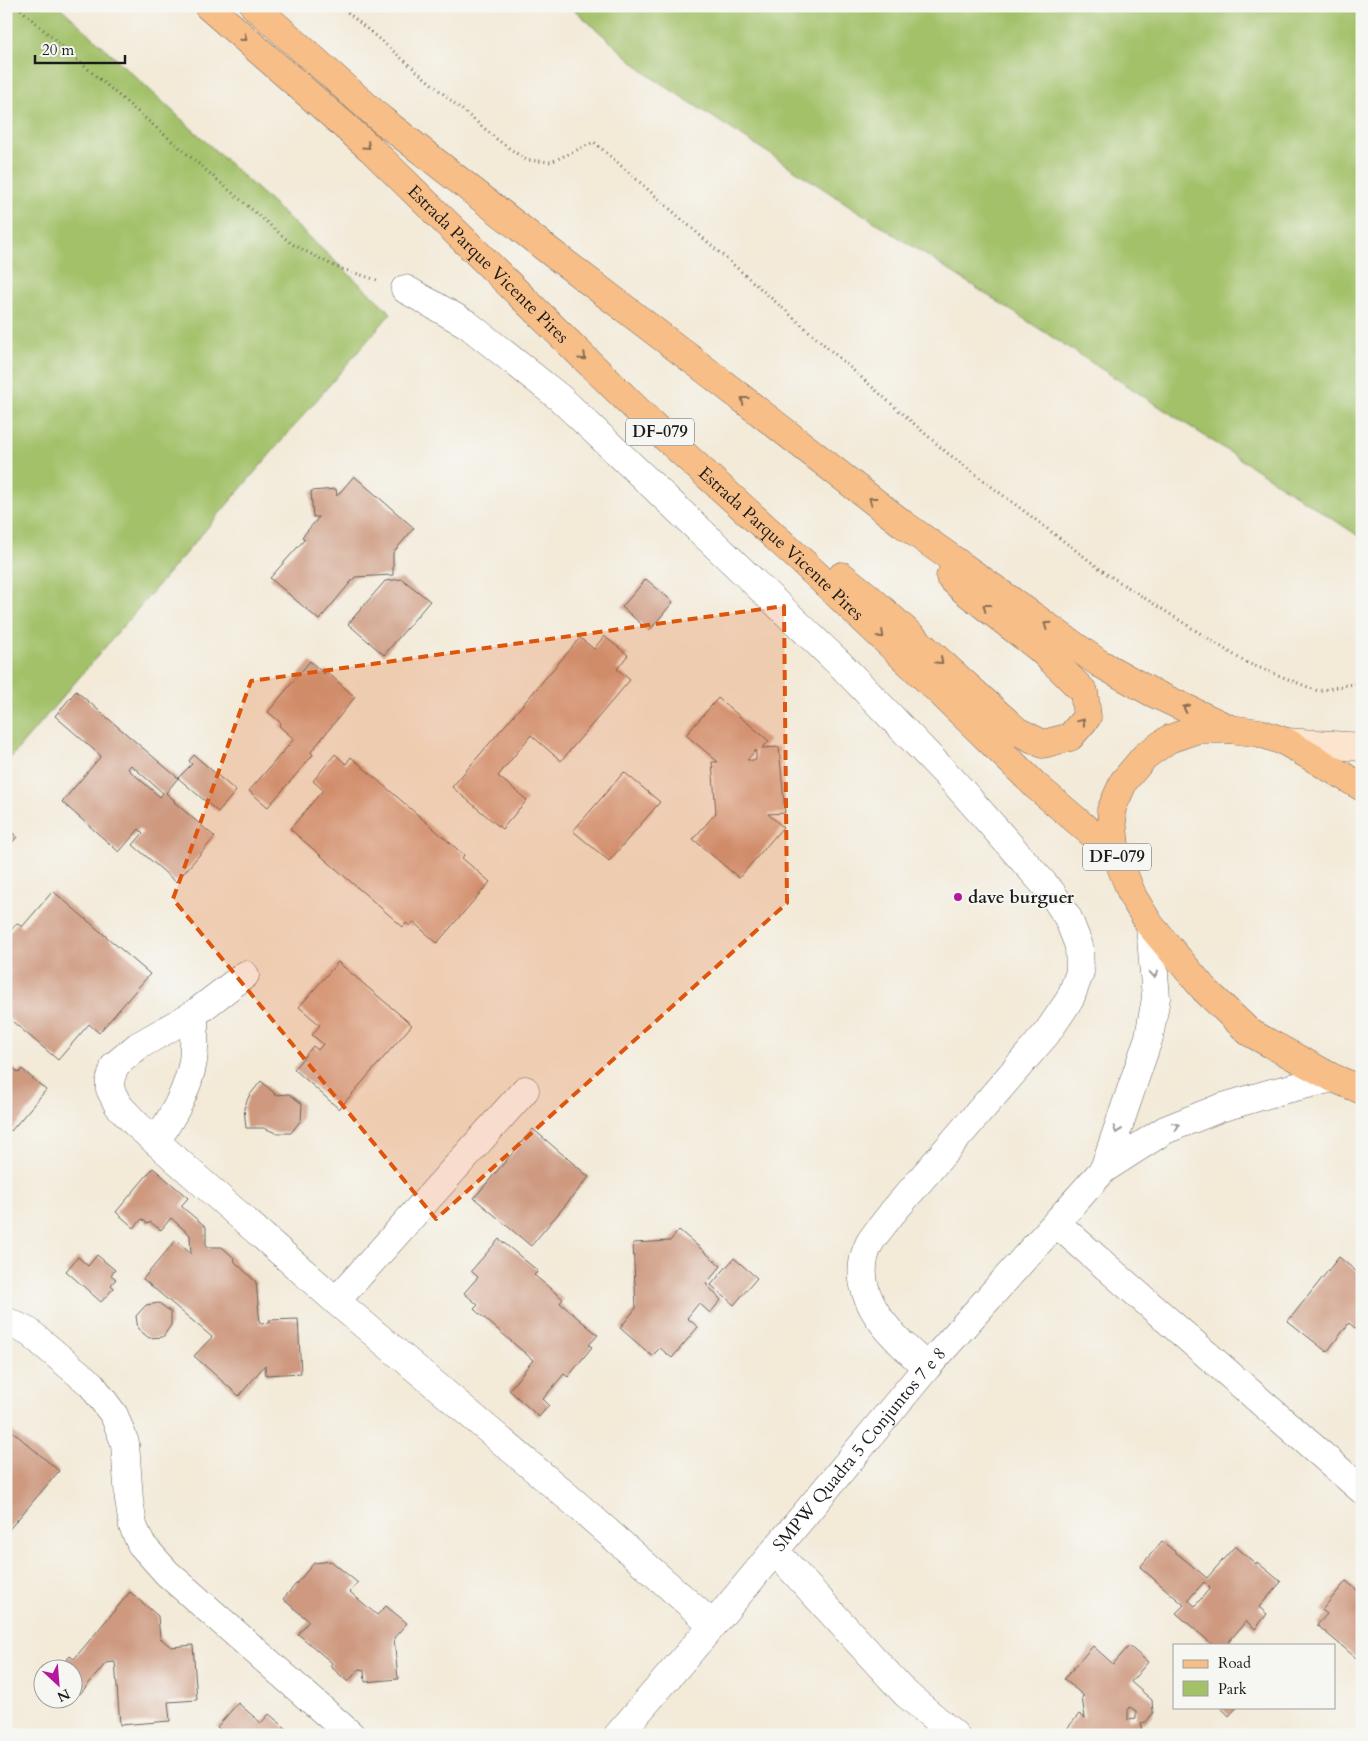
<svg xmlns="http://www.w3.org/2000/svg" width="1368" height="1741" font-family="Cardo,serif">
  <rect width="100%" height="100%" fill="#f6f6f2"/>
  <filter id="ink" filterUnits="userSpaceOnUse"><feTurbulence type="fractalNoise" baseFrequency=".02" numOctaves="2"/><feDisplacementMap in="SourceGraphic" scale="10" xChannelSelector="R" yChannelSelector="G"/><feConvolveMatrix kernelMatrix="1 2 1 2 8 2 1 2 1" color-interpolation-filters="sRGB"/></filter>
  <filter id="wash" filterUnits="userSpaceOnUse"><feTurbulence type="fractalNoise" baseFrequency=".0096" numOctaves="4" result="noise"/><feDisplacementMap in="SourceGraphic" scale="20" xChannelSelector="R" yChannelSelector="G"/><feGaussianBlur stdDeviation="1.12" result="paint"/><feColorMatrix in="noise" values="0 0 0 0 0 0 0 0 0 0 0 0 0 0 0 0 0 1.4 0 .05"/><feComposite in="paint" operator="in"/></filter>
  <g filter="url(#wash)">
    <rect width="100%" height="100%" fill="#f3ead8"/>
    <g fill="#a3c169" stroke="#606e42">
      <path d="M6 6H59L391 313 6 763Z"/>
      <path d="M570 6H1362V538L648 75Z"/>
    </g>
    <g id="blocks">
      <g fill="#ce997f" fill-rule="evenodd">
        <path d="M354 476 414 528 393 553V575L355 577 319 620 270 578 305 539 302 537 319 517H313L311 491 336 489 337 496Z"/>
        <path d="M402 579 430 601 384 655 348 624 385 581Z"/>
        <path d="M646 579 673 602 649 631 622 607Z"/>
        <path d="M604 636 628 655 617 669 630 680 561 761 531 735 498 776 527 800 502 829 452 787 580 638 594 649Z"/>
        <path d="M310 661 324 674 326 671 355 697 311 752 313 755 268 807 249 791 294 739 279 726 281 723 268 712Z"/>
        <path d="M76 691 178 778 192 764 189 761 194 755 236 791 218 812 178 778 166 793 175 801 174 802 215 837 176 882 133 845 143 833 139 829 119 852 62 802 101 756 55 716ZM131 765 163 793 160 797 128 769Z"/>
        <path d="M718 698 769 741 762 748 779 747 785 813 768 814 783 827 739 878 693 839 716 813 712 762H718L686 735ZM756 750V760H747Z"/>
        <path d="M335 754 346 764 351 757 464 855 462 858 490 882 437 943 413 922 410 926 406 923 403 927 290 829 323 790 313 781Z"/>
        <path d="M624 772 660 802 609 861 573 831Z"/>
        <path d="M6 828 17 837 6 849Z"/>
        <path d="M53 891 150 974 99 1033 89 1024 58 1060 6 1016V936L17 923 22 927Z"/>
        <path d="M338 962 412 1025 339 1109 294 1069 313 1046 318 1050 323 1044 312 1035 320 1025 299 1007Z"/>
        <path d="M6 1062 19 1073 22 1069 46 1090 11 1131 6 1127Z"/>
        <path d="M261 1081 275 1094 274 1095 289 1094 302 1104 301 1120 291 1133H276L264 1128H246L244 1108 249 1096Z"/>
        <path d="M533 1129 589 1177 531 1246 474 1198Z"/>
        <path d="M153 1168 188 1198 181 1206 206 1227V1247H222L234 1258 235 1262 256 1282 260 1324 270 1323 269 1320 298 1319 301 1373 266 1375 265 1365 239 1396 194 1356 212 1337 143 1279 176 1240 191 1254 190 1235 171 1218 161 1230 150 1222 148 1224 142 1219 134 1228 116 1212Z"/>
        <path d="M679 1230 721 1266 706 1284 721 1300 710 1313 699 1303 687 1318 698 1327 672 1358 660 1348 652 1356 620 1328 636 1308 633 1243 670 1241Z"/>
        <path d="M499 1239 538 1271 534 1275 563 1299 560 1303 598 1335 589 1345 592 1347 568 1377 564 1374 543 1399 549 1405 539 1417 509 1390 533 1360 475 1310 474 1309 478 1305 464 1293 478 1277 471 1271Z"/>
        <path d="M97 1255 115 1270 111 1275 116 1279 111 1285 114 1288 101 1302 66 1271 78 1257 88 1266Z"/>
        <path d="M1339 1257 1362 1276V1334L1349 1323 1327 1352 1288 1321Z"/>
        <path d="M734 1258 757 1278 734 1305 711 1285Z"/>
        <path d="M159 1303 171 1312V1325L163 1337 149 1338 138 1329 136 1316 146 1305Z"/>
        <path d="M6 1426 59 1471 6 1533Z"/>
        <path d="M1162 1541 1207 1578 1235 1546 1256 1564 1257 1562 1281 1582 1259 1607 1267 1614 1255 1629 1246 1621 1227 1644 1213 1645 1176 1613 1184 1605 1140 1567ZM1204 1582 1210 1588 1195 1606 1188 1600Z"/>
        <path d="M331 1561 358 1583 350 1592 377 1615 386 1606 407 1623 394 1638 398 1679 365 1682 364 1670 359 1669 348 1682 330 1666 332 1663 298 1634 309 1621 283 1599 314 1563Z"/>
        <path d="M1346 1581 1362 1594V1663L1317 1625 1327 1614 1322 1610Z"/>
        <path d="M130 1592 158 1616 160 1638 171 1647 193 1645 197 1700 168 1702 170 1721 120 1725 115 1662 106 1663 80 1694 72 1688V1668H59L70 1656 74 1659Z"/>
        <path d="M1093 1646 1113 1664 1129 1646 1148 1662 1131 1682 1152 1700 1153 1713 1146 1722 1141 1723 1142 1735H1072L1066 1730 1079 1714 1085 1718 1082 1697 1084 1696 1064 1679ZM1130 1707 1136 1711V1719L1128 1720V1710Z"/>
        <path d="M238 1703 261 1723 269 1714 294 1735H219L222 1731 217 1727Z"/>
        <path d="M1220 1707H1237L1229 1716Z"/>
      </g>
    </g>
  </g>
  <g filter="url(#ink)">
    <use href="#blocks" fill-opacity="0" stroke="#67645e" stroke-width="1"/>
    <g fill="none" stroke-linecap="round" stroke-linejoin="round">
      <g stroke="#67645e" stroke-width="29">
        <g id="street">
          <path d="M405 289 467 324 560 398 711 541 842 666 954 782 1052 893 1068 918 1079 946 1080 972 1070 999 1047 1033 892 1213C885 1223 875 1233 869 1244 845 1294 893 1338 927 1367"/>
          <path d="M245 975 194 1014 138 1046 115 1065 110 1081V1089L118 1105 136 1124 336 1301 575 1503 713 1625"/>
          <path d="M156 1142C172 1117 188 1091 193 1061 195 1046 194 1029 194 1014"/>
          <path d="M1104 1169 1149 1037 1156 998 1150 925"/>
          <path d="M1056 1223 1362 1490"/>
          <path d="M336 1301 525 1090"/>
          <path d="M6 1321 29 1332 91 1384 114 1415 125 1443 129 1500 133 1526 141 1544 167 1573 351 1735"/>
          <path d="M775 1551 906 1694 955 1735"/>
          <path id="s1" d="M618 1735 713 1625 927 1367 1104 1169 1165 1130 1220 1108 1275 1092 1333 1078"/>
        </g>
      </g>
      <g stroke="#67645e" stroke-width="29">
        <path id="secondary" d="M1286 742 1362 747"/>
      </g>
      <g stroke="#67645e" stroke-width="29">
        <g id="primary">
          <path id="s2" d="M208 6 371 149 666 438 804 563 939 691 1036 786 1116 854"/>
          <path d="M254 6 382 120 548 250 712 375 903 524 1099 663 1151 692 1230 729"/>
          <path d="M842 576 866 595 1017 731 1043 744 1070 737 1087 717 1084 692 1064 672 1040 649 964 590 950 577"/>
          <path d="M1362 787 1286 742 1260 733 1230 729H1198L1169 739 1145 756 1124 781 1111 810 1116 854 1133 897 1150 925 1204 989 1249 1032 1333 1078 1362 1090"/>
        </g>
      </g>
      <g stroke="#67645e" stroke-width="3" stroke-dasharray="1 4" stroke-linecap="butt">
        <path d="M17 6 75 58 292 244 336 267 377 280"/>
        <path d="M340 6 499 141 526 160 551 162 594 142 946 452 1107 574 1245 662 1318 691 1362 682"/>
      </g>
      <use href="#street" stroke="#fff" stroke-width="28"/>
      <use href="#secondary" stroke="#fce5cf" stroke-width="28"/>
      <use href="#primary" stroke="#f7be88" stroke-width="28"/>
    </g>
    <defs><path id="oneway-chevron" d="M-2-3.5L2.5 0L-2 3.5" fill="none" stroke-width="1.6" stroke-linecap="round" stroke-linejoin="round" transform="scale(1.25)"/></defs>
    <g stroke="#8a6d52">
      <use href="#oneway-chevron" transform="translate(244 38) rotate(41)"/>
      <use href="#oneway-chevron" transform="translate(367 146) rotate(42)"/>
      <use href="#oneway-chevron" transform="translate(583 357) rotate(44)"/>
      <use href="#oneway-chevron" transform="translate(744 400) rotate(-142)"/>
      <use href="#oneway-chevron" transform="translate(872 500) rotate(-142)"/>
      <use href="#oneway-chevron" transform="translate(986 607) rotate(-143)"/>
      <use href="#oneway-chevron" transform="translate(1047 625) rotate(-145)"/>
      <use href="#oneway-chevron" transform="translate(881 635) rotate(43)"/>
      <use href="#oneway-chevron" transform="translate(940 661) rotate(42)"/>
      <use href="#oneway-chevron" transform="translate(1186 708) rotate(-155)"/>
      <use href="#oneway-chevron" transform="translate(1082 722) rotate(-53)"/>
    </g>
    <g stroke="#999">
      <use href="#oneway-chevron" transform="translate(1154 974) rotate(85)"/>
      <use href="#oneway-chevron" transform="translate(1176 1126) rotate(-22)"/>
      <use href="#oneway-chevron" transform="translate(1117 1130) rotate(109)"/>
    </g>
  </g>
  <path fill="#de560d" fill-opacity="0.2" stroke="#de560d" stroke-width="4" stroke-dasharray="10 6" stroke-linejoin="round" d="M784 606 787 903 436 1219 173 899 251 681Z"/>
  <circle fill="#b5179e" stroke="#f6f6f2" stroke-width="2" cx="958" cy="897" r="5"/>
  <g text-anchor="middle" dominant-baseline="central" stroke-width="4" stroke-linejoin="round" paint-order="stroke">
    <g fill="#f6f6f2" stroke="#5d5d5c" stroke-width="1">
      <rect x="626" y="418.5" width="68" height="27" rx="4"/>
      <rect x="1083" y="843.5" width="68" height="27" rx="4"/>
    </g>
    <g font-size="16" font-weight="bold" fill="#1c1c1c">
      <text x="660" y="432">DF-079</text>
      <text x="1117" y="857">DF-079</text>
    </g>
    <g font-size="18" fill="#1c1c1c" stroke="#f6f6f2">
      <text stroke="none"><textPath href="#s2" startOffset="381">Estrada Parque Vicente Pires</textPath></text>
      <text stroke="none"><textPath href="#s2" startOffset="786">Estrada Parque Vicente Pires</textPath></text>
      <text stroke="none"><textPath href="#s1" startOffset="374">SMPW Quadra 5 Conjuntos 7 e 8</textPath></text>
    </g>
    <g font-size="18" font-weight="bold" fill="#1c1c1c" stroke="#f6f6f2" text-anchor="start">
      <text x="968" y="897">dave burguer</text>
    </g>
  </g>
  <rect width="1368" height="1741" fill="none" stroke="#f6f6f2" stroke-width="25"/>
  <rect x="1173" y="1644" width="162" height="65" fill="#f6f6f2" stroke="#9f9f9c"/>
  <rect x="1183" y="1660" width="25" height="8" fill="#f7be88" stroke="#9f9f9c"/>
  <text x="1218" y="1668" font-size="15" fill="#1c1c1c">Road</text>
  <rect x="1183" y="1681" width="25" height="15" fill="#a3c169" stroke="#9f9f9c"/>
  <text x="1218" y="1694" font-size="15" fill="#1c1c1c">Park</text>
  <g transform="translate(58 1684) rotate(154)"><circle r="24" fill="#f6f6f2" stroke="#9f9f9c"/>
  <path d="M0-4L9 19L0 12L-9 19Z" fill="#b5179e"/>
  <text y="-8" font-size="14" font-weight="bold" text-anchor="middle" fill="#1c1c1c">N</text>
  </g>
  <path d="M35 55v8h90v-8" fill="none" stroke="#1c1c1c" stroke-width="2.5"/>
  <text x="42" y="55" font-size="15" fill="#1c1c1c" stroke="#f6f6f2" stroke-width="4" paint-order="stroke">20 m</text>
</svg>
